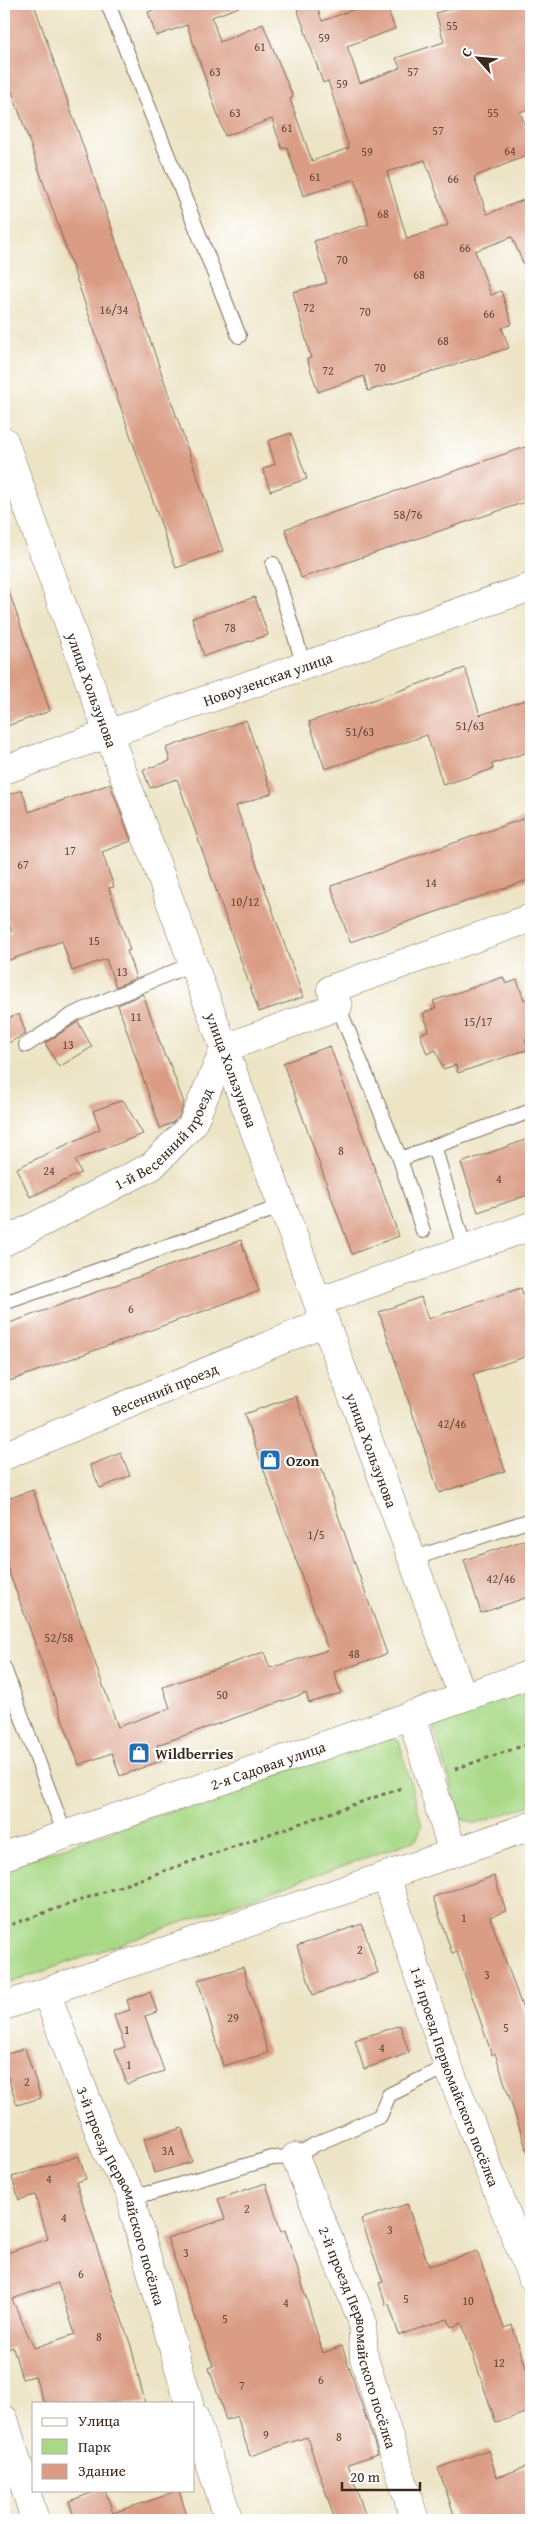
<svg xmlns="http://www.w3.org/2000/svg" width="535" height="2524" font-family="'Gentium Book Plus',serif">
  <rect width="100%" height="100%" fill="#fff"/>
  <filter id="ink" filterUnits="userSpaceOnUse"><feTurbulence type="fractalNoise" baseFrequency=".02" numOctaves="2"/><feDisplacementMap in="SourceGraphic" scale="10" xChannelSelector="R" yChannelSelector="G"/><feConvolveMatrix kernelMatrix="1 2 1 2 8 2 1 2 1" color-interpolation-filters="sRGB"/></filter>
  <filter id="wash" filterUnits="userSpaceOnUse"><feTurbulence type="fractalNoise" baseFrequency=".0096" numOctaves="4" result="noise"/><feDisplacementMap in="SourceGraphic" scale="20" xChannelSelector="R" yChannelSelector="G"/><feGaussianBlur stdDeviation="1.12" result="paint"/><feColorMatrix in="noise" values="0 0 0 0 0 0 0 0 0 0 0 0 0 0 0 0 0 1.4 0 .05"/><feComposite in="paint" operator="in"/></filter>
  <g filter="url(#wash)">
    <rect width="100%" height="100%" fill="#ede4c6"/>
    <g fill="#a9d987" stroke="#728252">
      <path d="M531 1687V1805L475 1824 461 1818 434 1728 443 1717Z"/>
      <path d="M384 1738 399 1741 422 1825 416 1840 4 1985V1868Z"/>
    </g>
    <g id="blocks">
      <g fill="#da9c84" fill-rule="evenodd">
        <path d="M4 4H34L223 551 176 568 4 68Z"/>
        <path d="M171 4H238L239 7 212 17 220 42 263 24 293 97 290 99 312 161 349 148 328 81 323 83 297 8 316 4 322 21 369 4H386L395 29 347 46 360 83 400 68 396 58 444 42 436 13 466 4H531V108L520 112 531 141V154L474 177 487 214 531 197V282L512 237 475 251 491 295 501 291 512 324 502 328 509 348 368 391 364 376 318 392 307 359 311 358 293 292 327 283 314 241 369 224 355 179 303 196 287 147 282 149 272 119 225 136 187 25 156 36 148 12ZM425 160 448 225 407 239 387 172Z"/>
        <path d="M291 433 307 479 270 491 263 469 275 464 268 441Z"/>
        <path d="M531 445V500L301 578 285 529Z"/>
        <path d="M4 586H7L50 711 4 727Z"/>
        <path d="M255 597 268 635 204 656 192 618Z"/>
        <path d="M465 668 480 715 531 698V751L492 764 493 769 443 785 427 735 325 769 309 722Z"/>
        <path d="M246 720 272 793 236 806 303 997 259 1012 177 779 150 788 143 770 170 761 166 748Z"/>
        <path d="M110 784 131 841 102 852 114 887 109 888 130 950 127 951 136 978 116 987 106 959 72 971 62 941 4 962V934L12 932 4 909V796L22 790 29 812Z"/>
        <path d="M531 816V879L350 942 331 886Z"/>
        <path d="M503 977 506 984 517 980 524 1000 531 997V1037L525 1039 529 1049 458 1073 456 1065 443 1069 436 1050 427 1054 420 1034 429 1030 423 1013 436 1008 433 1001Z"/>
        <path d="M143 994 165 1057H167L184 1103 179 1116 172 1123 160 1128 118 1005Z"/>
        <path d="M19 1014 26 1034 4 1045V1020Z"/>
        <path d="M78 1022 92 1047 59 1067 45 1043Z"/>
        <path d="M330 1046 399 1236 352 1254 283 1063Z"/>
        <path d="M123 1100 143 1134 75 1160 81 1173 30 1197 17 1168 100 1129 93 1111Z"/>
        <path d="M531 1138V1194L478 1212 461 1163Z"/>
        <path d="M241 1240 259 1291 4 1383V1325Z"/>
        <path d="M521 1288 525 1301 531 1299V1355L473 1374 505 1471 439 1493 379 1312 421 1297 428 1319Z"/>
        <path d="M296 1396 387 1654 334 1672 341 1693 309 1703 306 1693 157 1745 163 1760 120 1776 112 1753 79 1765 4 1558V1500L33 1490 118 1727 170 1708 163 1687 264 1652 270 1668 328 1650 244 1414Z"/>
        <path d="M121 1453 130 1476 100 1488 90 1465Z"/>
        <path d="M531 1538V1596L481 1613 464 1560Z"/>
        <path d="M494 1876 506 1911 490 1917 531 2032V2150L527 2151 495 2053 492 2055 457 1952 452 1953 433 1897Z"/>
        <path d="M362 1924 378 1973 313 1995 297 1946Z"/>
        <path d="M243 1967 268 2053 223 2066 198 1980Z"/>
        <path d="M150 1992 157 2012 145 2016 164 2071 127 2084 115 2050 125 2047 114 2015 130 2010 127 2000Z"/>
        <path d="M400 2025 409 2053 364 2069 355 2040Z"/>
        <path d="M25 2048 41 2098 17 2105 8 2077 4 2079V2055Z"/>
        <path d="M182 2128 192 2162 154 2173 144 2139Z"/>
        <path d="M79 2156 86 2179 76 2182 97 2248 131 2346 145 2403H44L35 2376 22 2379 13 2347 4 2351V2254L48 2239 35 2195 19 2200 12 2177ZM58 2283 75 2334 34 2348 12 2299Z"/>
        <path d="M266 2183 281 2232 285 2230 293 2254 323 2353 342 2346 378 2454 348 2464 367 2520H335L307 2437 250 2456 237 2416 226 2420 209 2368 213 2366 167 2238 225 2219 218 2199Z"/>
        <path d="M407 2204 429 2266 477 2251 504 2328 512 2325 531 2383V2411L496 2423 462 2323 451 2327 448 2319 399 2335 389 2304 386 2305 379 2283 383 2282 361 2219Z"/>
        <path d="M488 2450 497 2477 531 2465V2520H456L438 2468Z"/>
        <path d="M100 2490H105L113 2513 179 2491 189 2520H75L69 2501Z"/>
      </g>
    </g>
  </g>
  <g filter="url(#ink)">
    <use href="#blocks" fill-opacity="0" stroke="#796b59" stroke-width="1"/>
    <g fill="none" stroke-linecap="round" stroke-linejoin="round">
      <g stroke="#796b59" stroke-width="16">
        <g id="lane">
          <path d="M108 4 239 336"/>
          <path d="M273 564 304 666"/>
          <path d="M338 1006 400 1159 423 1231"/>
          <path d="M26 1045 74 1014 194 963"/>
          <path d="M434 1146 465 1250"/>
          <path d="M400 1159 531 1111"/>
          <path d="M4 1303 283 1206"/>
          <path d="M412 1559 531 1520"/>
          <path d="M4 1668 65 1835"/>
          <path d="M131 2193H151L272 2158 295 2157 314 2145 380 2116 389 2095 448 2066"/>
        </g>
      </g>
      <g stroke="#796b59" stroke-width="29">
        <g id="street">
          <path id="s1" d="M4 441 96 700 463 1697"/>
          <path id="s2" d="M4 770 531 587"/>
          <path id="s3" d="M4 1242 152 1166 192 1125 225 1048 338 1006 331 989 531 918"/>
          <path d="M318 1302 531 1226"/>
          <path id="s4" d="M4 1456 325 1322"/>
          <path d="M411 1715 453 1853 531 1826"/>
          <path id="s5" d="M4 1856 531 1674"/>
          <path id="s6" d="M386 1876 448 2066 531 2276"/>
          <path id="s7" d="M46 1992 106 2150 131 2193 134 2212 189 2403"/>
          <path id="s8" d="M295 2157 362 2320 364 2358 415 2520"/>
          <path d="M194 2416 229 2520"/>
          <path d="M4 2419 35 2520"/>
        </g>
      </g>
      <g stroke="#796b59" stroke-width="29">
        <path id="secondary" d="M4 2006 453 1853"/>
      </g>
      <g stroke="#796b59" stroke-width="3" stroke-dasharray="4 4" stroke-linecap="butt">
        <path d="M455 1769 531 1743"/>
        <path d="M4 1927 404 1787"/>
      </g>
      <use href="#lane" stroke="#fff" stroke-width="14"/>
      <use href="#street" stroke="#fff" stroke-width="28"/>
      <use href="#secondary" stroke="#fff" stroke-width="28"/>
    </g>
  </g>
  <defs>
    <g id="shop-square" transform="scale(1.125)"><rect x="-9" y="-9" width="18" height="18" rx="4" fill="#1f6fb2" stroke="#fff"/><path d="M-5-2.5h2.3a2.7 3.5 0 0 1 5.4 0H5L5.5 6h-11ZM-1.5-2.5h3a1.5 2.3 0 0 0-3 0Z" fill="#fff"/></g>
  </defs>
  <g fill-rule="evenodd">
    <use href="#shop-square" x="270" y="1460"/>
    <use href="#shop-square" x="139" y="1753"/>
  </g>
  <g text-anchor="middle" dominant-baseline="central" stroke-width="4.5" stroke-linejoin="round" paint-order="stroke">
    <g font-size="12" fill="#634638">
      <text x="452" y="25">55</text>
      <text x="324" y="37">59</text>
      <text x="260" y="46">61</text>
      <text x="215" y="71">63</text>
      <text x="413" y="71">57</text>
      <text x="342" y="83">59</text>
      <text x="235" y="112">63</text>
      <text x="493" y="112">55</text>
      <text x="287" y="127">61</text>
      <text x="438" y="130">57</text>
      <text x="510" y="150">64</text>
      <text x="367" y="151">59</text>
      <text x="315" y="176">61</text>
      <text x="453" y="178">66</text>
      <text x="383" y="213">68</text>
      <text x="465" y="247">66</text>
      <text x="342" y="259">70</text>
      <text x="419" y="274">68</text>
      <text x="309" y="307">72</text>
      <text x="114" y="309">16/34</text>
      <text x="365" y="311">70</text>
      <text x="489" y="313">66</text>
      <text x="443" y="340">68</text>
      <text x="380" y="367">70</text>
      <text x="328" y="370">72</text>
      <text x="408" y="514">58/76</text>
      <text x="230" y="627">78</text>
      <text x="470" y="725">51/63</text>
      <text x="360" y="731">51/63</text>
      <text x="70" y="850">17</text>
      <text x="23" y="864">67</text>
      <text x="431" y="882">14</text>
      <text x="245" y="901">10/12</text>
      <text x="94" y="940">15</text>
      <text x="122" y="971">13</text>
      <text x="136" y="1016">11</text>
      <text x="478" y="1021">15/17</text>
      <text x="68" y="1044">13</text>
      <text x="341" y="1150">8</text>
      <text x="49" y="1170">24</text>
      <text x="499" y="1178">4</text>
      <text x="131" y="1308">6</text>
      <text x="452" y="1423">42/46</text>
      <text x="316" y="1534">1/5</text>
      <text x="501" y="1578">42/46</text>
      <text x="59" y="1637">52/58</text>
      <text x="354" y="1653">48</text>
      <text x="222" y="1694">50</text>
      <text x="464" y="1917">1</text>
      <text x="360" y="1949">2</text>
      <text x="487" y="1974">3</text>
      <text x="233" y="2017">29</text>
      <text x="506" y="2027">5</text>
      <text x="127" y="2029">1</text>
      <text x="382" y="2047">4</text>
      <text x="129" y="2064">1</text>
      <text x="27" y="2081">2</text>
      <text x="168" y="2150">3А</text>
      <text x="49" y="2178">4</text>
      <text x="247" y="2208">2</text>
      <text x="64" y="2217">4</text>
      <text x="390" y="2229">3</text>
      <text x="186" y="2252">3</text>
      <text x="81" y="2273">6</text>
      <text x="406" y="2298">5</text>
      <text x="468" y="2300">10</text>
      <text x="286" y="2302">4</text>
      <text x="225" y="2318">5</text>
      <text x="99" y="2336">8</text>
      <text x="499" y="2362">12</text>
      <text x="321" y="2379">6</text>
      <text x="242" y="2385">7</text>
      <text x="266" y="2434">9</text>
      <text x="339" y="2436">8</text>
    </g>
    <g font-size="15" fill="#3b2a1e" stroke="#fff">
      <text stroke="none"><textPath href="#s2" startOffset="279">Новоузенская улица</textPath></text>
      <text stroke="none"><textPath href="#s1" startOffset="264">улица Хользунова</textPath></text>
      <text stroke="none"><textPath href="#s1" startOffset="669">улица Хользунова</textPath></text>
      <text stroke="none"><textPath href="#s3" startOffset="194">1-й Весенний проезд</textPath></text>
      <text stroke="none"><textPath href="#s4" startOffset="174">Весенний проезд</textPath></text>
      <text stroke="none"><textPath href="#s1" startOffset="1074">улица Хользунова</textPath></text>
      <text stroke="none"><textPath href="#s5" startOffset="279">2-я Садовая улица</textPath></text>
      <text stroke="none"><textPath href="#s6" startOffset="212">1-й проезд Первомайского посёлка</textPath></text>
      <text stroke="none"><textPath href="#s7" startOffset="218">3-й проезд Первомайского посёлка</textPath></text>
      <text stroke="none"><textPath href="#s8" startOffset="192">2-й проезд Первомайского посёлка</textPath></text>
    </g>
    <g font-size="15" font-weight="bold" fill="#3b2a1e" stroke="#fff" text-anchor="start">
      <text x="286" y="1460">Ozon</text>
      <text x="155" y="1753">Wildberries</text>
    </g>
  </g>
  <rect width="535" height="2524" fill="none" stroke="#fff" stroke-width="20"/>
  <rect x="32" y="2402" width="162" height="90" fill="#ffffff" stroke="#b1aaa5"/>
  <rect x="42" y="2418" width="25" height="8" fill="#ffffff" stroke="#b1aaa5"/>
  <text x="78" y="2426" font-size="15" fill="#3b2a1e">Улица</text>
  <rect x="42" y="2439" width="25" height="15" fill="#a9d987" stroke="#b1aaa5"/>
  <text x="78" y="2452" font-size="15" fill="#3b2a1e">Парк</text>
  <rect x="42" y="2464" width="25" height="15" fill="#da9c84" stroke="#b1aaa5"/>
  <text x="78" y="2476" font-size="15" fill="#3b2a1e">Здание</text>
  <g transform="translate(478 58) rotate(297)" stroke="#ffffff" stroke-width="4" paint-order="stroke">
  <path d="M0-4L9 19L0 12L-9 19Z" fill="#3b2a1e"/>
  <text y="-8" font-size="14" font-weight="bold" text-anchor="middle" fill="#3b2a1e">С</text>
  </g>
  <path d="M342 2482v8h78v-8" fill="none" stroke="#3b2a1e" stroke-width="2.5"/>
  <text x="350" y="2482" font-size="15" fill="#3b2a1e" stroke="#ffffff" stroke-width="4" paint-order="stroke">20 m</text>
</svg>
